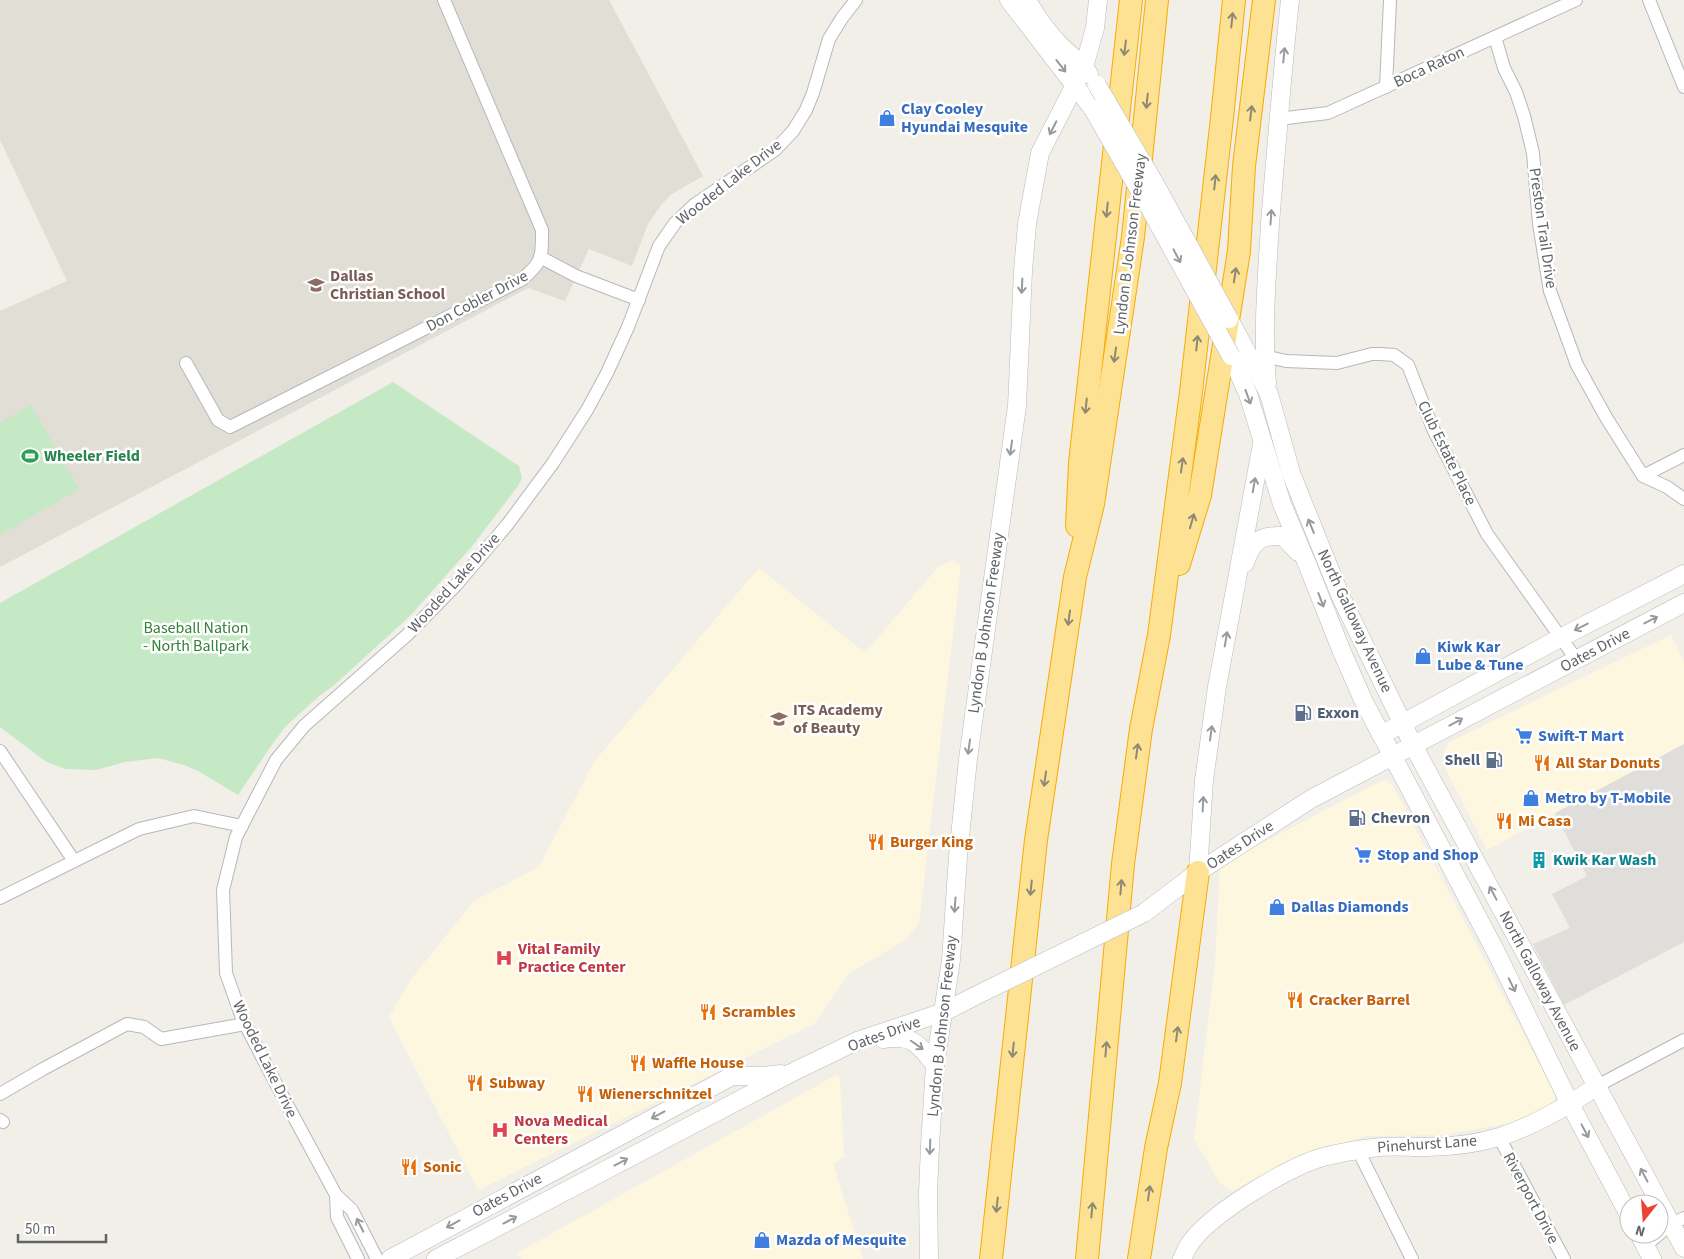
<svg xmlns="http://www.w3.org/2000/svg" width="1684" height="1259" font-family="'Source Sans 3',sans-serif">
  <rect width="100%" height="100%" fill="#f1efe8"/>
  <g fill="#fef7e0">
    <path d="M954 560 961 566 919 923 906 939 849 974 814 1024 478 1190 389 1017 412 978 474 901 539 867 594 762 759 568 865 653 939 566Z"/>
    <path d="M1671 635 1684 661V744L1487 850 1443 764 1444 752 1449 742Z"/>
    <path d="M1386 780 1393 786 1555 1094 1552 1106 1515 1122 1445 1135 1366 1136 1297 1158 1262 1177 1230 1191 1219 1182 1194 1139 1215 964 1220 865 1381 781Z"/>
    <path d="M836 1075 840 1079 844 1157 833 1164 863 1259H521L517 1253Z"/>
  </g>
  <path fill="#e0deda" d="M1684 744V942L1564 1005 1533 944 1570 928 1552 894 1587 876 1555 813Z"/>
  <path fill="#e1ded6" d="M0 0H609L703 176 672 194 661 205 648 224 632 266 589 249 565 301 528 288 0 567V311L67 281 0 140Z"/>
  <g fill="#c5e8c5">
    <path d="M393 382 519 466 522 478 518 486 473 545 411 615 364 658 333 686 319 696 285 727 271 746 238 795 198 771 184 765 158 758 125 762 96 770 65 769 45 761 0 727V603Z"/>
    <path d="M31 405 79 489 0 535V423Z"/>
  </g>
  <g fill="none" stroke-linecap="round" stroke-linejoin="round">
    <g stroke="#b5b8bc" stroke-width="14">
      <g id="street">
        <path d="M1649 0 1684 87"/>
        <path d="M1495 37 1504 68 1516 92 1524 116 1533 153 1539 224 1550 291 1577 365 1607 419 1643 476 1667 487 1684 499"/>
        <path d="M1386 87 1390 0"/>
        <path d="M1278 119 1328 113 1576 0"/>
        <path d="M540 257 576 276 639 300"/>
        <path d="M1264 356 1286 361 1337 363 1372 354H1381L1394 355 1408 365 1433 429 1487 534 1576 659"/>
        <path d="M186 363 218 420 230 427 521 280C543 262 542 258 542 230L444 0"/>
        <path d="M1643 476 1684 455"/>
        <path d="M0 751 74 861"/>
        <path d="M0 898 139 829 194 816 242 826"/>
        <path d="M1597 1086 1684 1040"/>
        <path d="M0 1094 43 1069 127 1024 144 1027 161 1039 245 1024"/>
        <path d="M0 1120 3 1122"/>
        <path d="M1499 1137 1564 1259"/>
        <path d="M1358 1150 1412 1259"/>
        <path d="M336 1195 337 1217 358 1259"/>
        <path d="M1645 1246 1671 1224 1684 1218"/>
        <path d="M377 1259 352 1210 336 1195 274 1080 242 1018 226 973 223 890 236 837 276 760 304 726 407 635 457 584 507 525 553 463 587 410 607 373 628 327 659 246 675 223 694 205 775 150 793 131 806 110 813 93 829 39 842 18 856 0"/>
      </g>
    </g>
    <g stroke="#b6babf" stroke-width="19">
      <g id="secondary">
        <path d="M1009 0 1093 109"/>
        <path d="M1027 0C1036 16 1047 32 1060 45 1070 55 1081 63 1089 74"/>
        <path d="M1229 319 1269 394 1291 473 1340 595 1413 745 1684 1248"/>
        <path d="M1231 356 1248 394 1282 504 1308 566 1342 652 1364 702 1496 952 1570 1104 1629 1215"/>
        <path d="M1267 383C1262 330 1267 277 1270 224 1276 149 1282 75 1290 0"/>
        <path d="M1245 563C1252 541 1260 535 1283 536L1298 552"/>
        <path d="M1381 735 1560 638 1684 574"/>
        <path d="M1198 872 1204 780 1217 687 1262 444"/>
        <path d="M1144 913 1198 872 1311 799 1684 603"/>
        <path d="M883 1039C912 1035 917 1042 935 1065"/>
        <path d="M1639 1234 1652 1259"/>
        <path d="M390 1259 732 1076H762L781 1074"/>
        <path d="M436 1259 791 1073 857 1041 944 1012 975 996"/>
        <path d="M929 1259 928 1193 930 1146 935 1065 951 960 958 856 968 759 1017 406 1023 271 1027 224 1040 153 1084 67 1095 28 1098 0"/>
        <path d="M1182 1259C1184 1255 1186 1249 1189 1245 1209 1214 1288 1167 1323 1157 1339 1153 1356 1150 1372 1148 1389 1145 1407 1147 1425 1147 1449 1147 1476 1144 1499 1137 1534 1126 1566 1107 1597 1086"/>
      </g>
    </g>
    <g stroke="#f9ab00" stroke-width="24">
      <g id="highway">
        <path d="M1077 526 1080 463 1131 0"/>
        <path d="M1179 564 1200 495 1232 295 1239 251 1244 166 1264 0"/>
        <path d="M991 1259 1036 840 1075 577 1093 504 1133 237 1157 0"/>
        <path d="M1087 1259 1123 864 1141 729 1159 635 1191 392 1222 118 1234 0"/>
        <path d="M1139 1259 1156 1148 1170 1083 1198 872"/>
      </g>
    </g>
    <use href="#street" stroke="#fff" stroke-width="12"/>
    <use href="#secondary" stroke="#fff" stroke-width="18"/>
    <use href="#highway" stroke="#fde293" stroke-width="22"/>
    <g stroke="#b6babf" stroke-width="19" stroke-linecap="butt">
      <g id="secondary-bridge">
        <path d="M1097 85 1155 184 1229 319"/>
        <path d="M1093 109 1153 214 1231 356"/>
        <path d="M975 996 1144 913"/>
      </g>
    </g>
    <use href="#secondary-bridge" stroke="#fff" stroke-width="18"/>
  </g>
  <defs><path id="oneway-shaft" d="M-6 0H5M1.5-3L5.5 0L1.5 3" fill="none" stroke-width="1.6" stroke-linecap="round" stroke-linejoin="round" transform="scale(1.25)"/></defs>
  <g stroke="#8e8975">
    <use href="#oneway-shaft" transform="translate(1232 20) rotate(-84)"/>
    <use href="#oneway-shaft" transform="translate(1125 48) rotate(97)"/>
    <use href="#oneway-shaft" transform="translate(1147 101) rotate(96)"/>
    <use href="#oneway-shaft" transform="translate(1251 113) rotate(-83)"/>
    <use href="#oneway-shaft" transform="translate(1215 182) rotate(-84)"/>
    <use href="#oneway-shaft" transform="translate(1107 210) rotate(96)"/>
    <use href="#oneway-shaft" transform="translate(1235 275) rotate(-81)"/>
    <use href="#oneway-shaft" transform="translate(1197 343) rotate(-84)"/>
    <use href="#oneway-shaft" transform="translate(1115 355) rotate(98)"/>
    <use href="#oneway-shaft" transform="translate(1086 406) rotate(96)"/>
    <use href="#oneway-shaft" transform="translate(1182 465) rotate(-82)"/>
    <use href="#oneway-shaft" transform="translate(1192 521) rotate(-74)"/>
    <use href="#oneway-shaft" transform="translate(1069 618) rotate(98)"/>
    <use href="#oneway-shaft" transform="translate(1137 751) rotate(-82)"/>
    <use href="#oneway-shaft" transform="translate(1045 779) rotate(98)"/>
    <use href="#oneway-shaft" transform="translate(1121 887) rotate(-85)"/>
    <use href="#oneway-shaft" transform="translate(1031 888) rotate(96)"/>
    <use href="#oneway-shaft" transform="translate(1177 1034) rotate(-82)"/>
    <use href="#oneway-shaft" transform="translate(1106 1049) rotate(-85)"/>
    <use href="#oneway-shaft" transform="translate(1013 1050) rotate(96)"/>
    <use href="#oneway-shaft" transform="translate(1149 1193) rotate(-82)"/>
    <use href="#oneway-shaft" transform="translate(997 1205) rotate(96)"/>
    <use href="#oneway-shaft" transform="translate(1092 1210) rotate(-85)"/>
  </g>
  <g stroke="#979a9d">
    <use href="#oneway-shaft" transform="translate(1284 55) rotate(-84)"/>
    <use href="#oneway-shaft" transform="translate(1061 66) rotate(52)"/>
    <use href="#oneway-shaft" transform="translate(1053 128) rotate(117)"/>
    <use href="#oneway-shaft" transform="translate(1271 217) rotate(-86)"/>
    <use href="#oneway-shaft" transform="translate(1177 256) rotate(62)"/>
    <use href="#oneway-shaft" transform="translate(1022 286) rotate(93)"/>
    <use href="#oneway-shaft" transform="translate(1248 397) rotate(70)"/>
    <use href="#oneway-shaft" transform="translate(1011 448) rotate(98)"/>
    <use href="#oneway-shaft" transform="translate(1254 485) rotate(-80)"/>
    <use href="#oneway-shaft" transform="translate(1311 526) rotate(-112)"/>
    <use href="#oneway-shaft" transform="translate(1321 600) rotate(69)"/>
    <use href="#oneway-shaft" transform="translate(1651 620) rotate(-27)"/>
    <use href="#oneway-shaft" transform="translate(1581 627) rotate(153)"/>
    <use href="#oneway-shaft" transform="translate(1226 639) rotate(-80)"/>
    <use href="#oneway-shaft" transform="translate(1456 722) rotate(-28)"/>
    <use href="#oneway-shaft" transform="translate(1211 733) rotate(-82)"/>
    <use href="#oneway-shaft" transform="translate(969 747) rotate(98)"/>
    <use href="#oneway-shaft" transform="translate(1203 804) rotate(-87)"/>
    <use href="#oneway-shaft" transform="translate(1493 893) rotate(-118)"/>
    <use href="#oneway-shaft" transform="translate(955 905) rotate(94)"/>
    <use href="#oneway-shaft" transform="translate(1512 985) rotate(64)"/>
    <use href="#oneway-shaft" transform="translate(917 1045) rotate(35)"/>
    <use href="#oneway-shaft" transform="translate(658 1115) rotate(152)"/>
    <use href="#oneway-shaft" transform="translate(1585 1131) rotate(62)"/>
    <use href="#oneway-shaft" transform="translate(930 1147) rotate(92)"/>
    <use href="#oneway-shaft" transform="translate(621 1162) rotate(-28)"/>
    <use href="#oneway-shaft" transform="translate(1644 1175) rotate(-118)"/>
    <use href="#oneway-shaft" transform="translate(510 1220) rotate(-28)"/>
    <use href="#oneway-shaft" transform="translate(453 1224) rotate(151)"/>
    <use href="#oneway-shaft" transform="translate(360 1225) rotate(-117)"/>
  </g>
  <defs>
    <g id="shop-bare" transform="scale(1.35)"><path d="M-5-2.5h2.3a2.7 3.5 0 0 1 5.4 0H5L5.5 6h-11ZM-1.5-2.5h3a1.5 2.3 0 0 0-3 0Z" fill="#3f7fe0" stroke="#fff" stroke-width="2.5" paint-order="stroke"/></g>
    <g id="school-bare" transform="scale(1.35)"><path d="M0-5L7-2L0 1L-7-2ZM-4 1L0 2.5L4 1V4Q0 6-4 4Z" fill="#8d6e63" stroke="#fff" stroke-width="2.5" paint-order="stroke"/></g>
    <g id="stadium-bare" transform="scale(1.35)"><path d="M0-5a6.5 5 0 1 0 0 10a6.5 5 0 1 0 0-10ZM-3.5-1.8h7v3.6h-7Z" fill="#2e9e5b" stroke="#fff" stroke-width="2.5" paint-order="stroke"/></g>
    <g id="fuel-bare" transform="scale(1.35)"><path d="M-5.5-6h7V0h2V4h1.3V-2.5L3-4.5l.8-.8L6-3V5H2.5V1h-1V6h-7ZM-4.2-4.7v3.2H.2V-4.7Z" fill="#5c6f8a" stroke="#fff" stroke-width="2.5" paint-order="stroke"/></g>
    <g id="university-bare" transform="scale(1.35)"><path d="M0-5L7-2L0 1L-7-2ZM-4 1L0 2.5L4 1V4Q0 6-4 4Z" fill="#8d6e63" stroke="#fff" stroke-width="2.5" paint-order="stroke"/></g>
    <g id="supermarket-bare" transform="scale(1.35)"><path d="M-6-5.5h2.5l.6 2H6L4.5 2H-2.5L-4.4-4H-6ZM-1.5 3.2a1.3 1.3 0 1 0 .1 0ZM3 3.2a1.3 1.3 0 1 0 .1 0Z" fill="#3f7fe0" stroke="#fff" stroke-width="2.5" paint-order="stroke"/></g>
    <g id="restaurant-bare" transform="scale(1.35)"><path d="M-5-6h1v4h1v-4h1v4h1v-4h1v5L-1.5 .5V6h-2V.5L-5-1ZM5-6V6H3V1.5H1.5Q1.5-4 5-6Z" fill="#e8710a" stroke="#fff" stroke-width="2.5" paint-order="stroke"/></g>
    <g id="building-bare" transform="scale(1.35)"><path d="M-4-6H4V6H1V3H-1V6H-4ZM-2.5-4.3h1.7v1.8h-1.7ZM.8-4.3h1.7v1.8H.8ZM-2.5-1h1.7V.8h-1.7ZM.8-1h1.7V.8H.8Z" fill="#0f9aa8" stroke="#fff" stroke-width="2.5" paint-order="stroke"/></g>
    <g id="hospital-bare" transform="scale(1.35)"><path d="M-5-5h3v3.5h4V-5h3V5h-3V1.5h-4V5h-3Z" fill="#e0444e" stroke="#fff" stroke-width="2.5" paint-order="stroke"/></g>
  </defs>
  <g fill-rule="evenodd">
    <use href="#shop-bare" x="887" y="118"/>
    <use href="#school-bare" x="316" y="285"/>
    <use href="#stadium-bare" x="30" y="456"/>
    <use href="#shop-bare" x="1423" y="656"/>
    <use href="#fuel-bare" x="1303" y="713"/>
    <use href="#university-bare" x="779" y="719"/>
    <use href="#supermarket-bare" x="1524" y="736"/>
    <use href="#fuel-bare" x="1494" y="760"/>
    <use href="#restaurant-bare" x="1542" y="763"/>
    <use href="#shop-bare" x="1531" y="798"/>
    <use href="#fuel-bare" x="1357" y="818"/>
    <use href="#restaurant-bare" x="1504" y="821"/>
    <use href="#restaurant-bare" x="876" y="842"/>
    <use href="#supermarket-bare" x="1363" y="855"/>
    <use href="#building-bare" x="1539" y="860"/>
    <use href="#shop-bare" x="1277" y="907"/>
    <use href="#hospital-bare" x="504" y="958"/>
    <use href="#restaurant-bare" x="1295" y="1000"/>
    <use href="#restaurant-bare" x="708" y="1012"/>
    <use href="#restaurant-bare" x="638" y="1063"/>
    <use href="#restaurant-bare" x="475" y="1083"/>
    <use href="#restaurant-bare" x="585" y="1094"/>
    <use href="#hospital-bare" x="500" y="1130"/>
    <use href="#restaurant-bare" x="409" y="1167"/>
    <use href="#shop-bare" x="762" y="1240"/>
  </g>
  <g text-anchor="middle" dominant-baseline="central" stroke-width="5" stroke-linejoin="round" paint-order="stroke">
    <g font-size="16" fill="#5f6368" stroke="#fff">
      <text transform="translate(1429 67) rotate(-25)">Boca Raton</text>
      <text transform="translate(729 182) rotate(-38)">Wooded Lake Drive</text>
      <text transform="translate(1543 228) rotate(82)">Preston Trail Drive</text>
      <text transform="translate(1130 244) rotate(-83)">Lyndon B Johnson Freeway</text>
      <text transform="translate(477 301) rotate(-28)">Don Cobler Drive</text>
      <text transform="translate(1447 453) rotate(64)">Club Estate Place</text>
      <text transform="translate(454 583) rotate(-48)">Wooded Lake Drive</text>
      <text transform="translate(1355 621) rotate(65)">North Galloway Avenue</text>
      <text transform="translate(986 623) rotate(-82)">Lyndon B Johnson Freeway</text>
      <text transform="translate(1595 650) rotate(-28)">Oates Drive</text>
      <text transform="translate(1240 845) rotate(-33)">Oates Drive</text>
      <text transform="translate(1540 981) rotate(62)">North Galloway Avenue</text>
      <text transform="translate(942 1026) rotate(-84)">Lyndon B Johnson Freeway</text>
      <text transform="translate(884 1034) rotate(-20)">Oates Drive</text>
      <text transform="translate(265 1059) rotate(64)">Wooded Lake Drive</text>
      <text transform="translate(1427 1144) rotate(-4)">Pinehurst Lane</text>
      <text transform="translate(507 1195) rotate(-28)">Oates Drive</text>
      <text transform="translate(1531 1198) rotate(62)">Riverport Drive</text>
    </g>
    <g font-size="16" font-weight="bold" fill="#366cbe" stroke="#fff" text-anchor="start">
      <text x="901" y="109">Clay Cooley<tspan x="901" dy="18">Hyundai Mesquite</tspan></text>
      <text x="1437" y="647">Kiwk Kar<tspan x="1437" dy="18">Lube &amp; Tune</tspan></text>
      <text x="1538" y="736">Swift-T Mart</text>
      <text x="1545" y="798">Metro by T-Mobile</text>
      <text x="1377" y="855">Stop and Shop</text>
      <text x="1291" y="907">Dallas Diamonds</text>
      <text x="776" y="1240">Mazda of Mesquite</text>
    </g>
    <g font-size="16" font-weight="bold" fill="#785e54" stroke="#fff" text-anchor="start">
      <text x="330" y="276">Dallas<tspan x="330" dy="18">Christian School</tspan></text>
      <text x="793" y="710">ITS Academy<tspan x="793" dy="18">of Beauty</tspan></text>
    </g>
    <g font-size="16" font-weight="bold" fill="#27864d" stroke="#fff" text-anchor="start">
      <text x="44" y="456">Wheeler Field</text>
    </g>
    <g font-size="16" fill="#348238" stroke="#fff">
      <text x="196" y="628">Baseball Nation<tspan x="196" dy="18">- North Ballpark</tspan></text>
    </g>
    <g font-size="16" font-weight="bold" fill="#4e5e75" stroke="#fff" text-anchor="start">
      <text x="1317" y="713">Exxon</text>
      <text x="1480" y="760" text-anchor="end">Shell</text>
      <text x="1371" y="818">Chevron</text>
    </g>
    <g font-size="16" font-weight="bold" fill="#c56008" stroke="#fff" text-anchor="start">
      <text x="1556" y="763">All Star Donuts</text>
      <text x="1518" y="821">Mi Casa</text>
      <text x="890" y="842">Burger King</text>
      <text x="1309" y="1000">Cracker Barrel</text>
      <text x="722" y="1012">Scrambles</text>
      <text x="652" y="1063">Waffle House</text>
      <text x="489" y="1083">Subway</text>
      <text x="599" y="1094">Wienerschnitzel</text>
      <text x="423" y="1167">Sonic</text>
    </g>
    <g font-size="16" font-weight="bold" fill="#0d838f" stroke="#fff" text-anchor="start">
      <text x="1553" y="860">Kwik Kar Wash</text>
    </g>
    <g font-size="16" font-weight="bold" fill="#be3a42" stroke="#fff" text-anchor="start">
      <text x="518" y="949">Vital Family<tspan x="518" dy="18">Practice Center</tspan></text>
      <text x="514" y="1121">Nova Medical<tspan x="514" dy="18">Centers</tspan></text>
    </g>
  </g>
  <g transform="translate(1644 1219) rotate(197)"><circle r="24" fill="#ffffff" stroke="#bfc1c3"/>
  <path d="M0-4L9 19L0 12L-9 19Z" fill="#ea4335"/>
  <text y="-8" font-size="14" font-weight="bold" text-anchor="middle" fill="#5f6368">N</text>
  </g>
  <path d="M18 1234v8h88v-8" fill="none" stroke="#5f6368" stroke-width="2.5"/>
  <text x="25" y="1234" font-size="15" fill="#5f6368" stroke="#ffffff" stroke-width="4" paint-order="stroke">50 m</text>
</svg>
